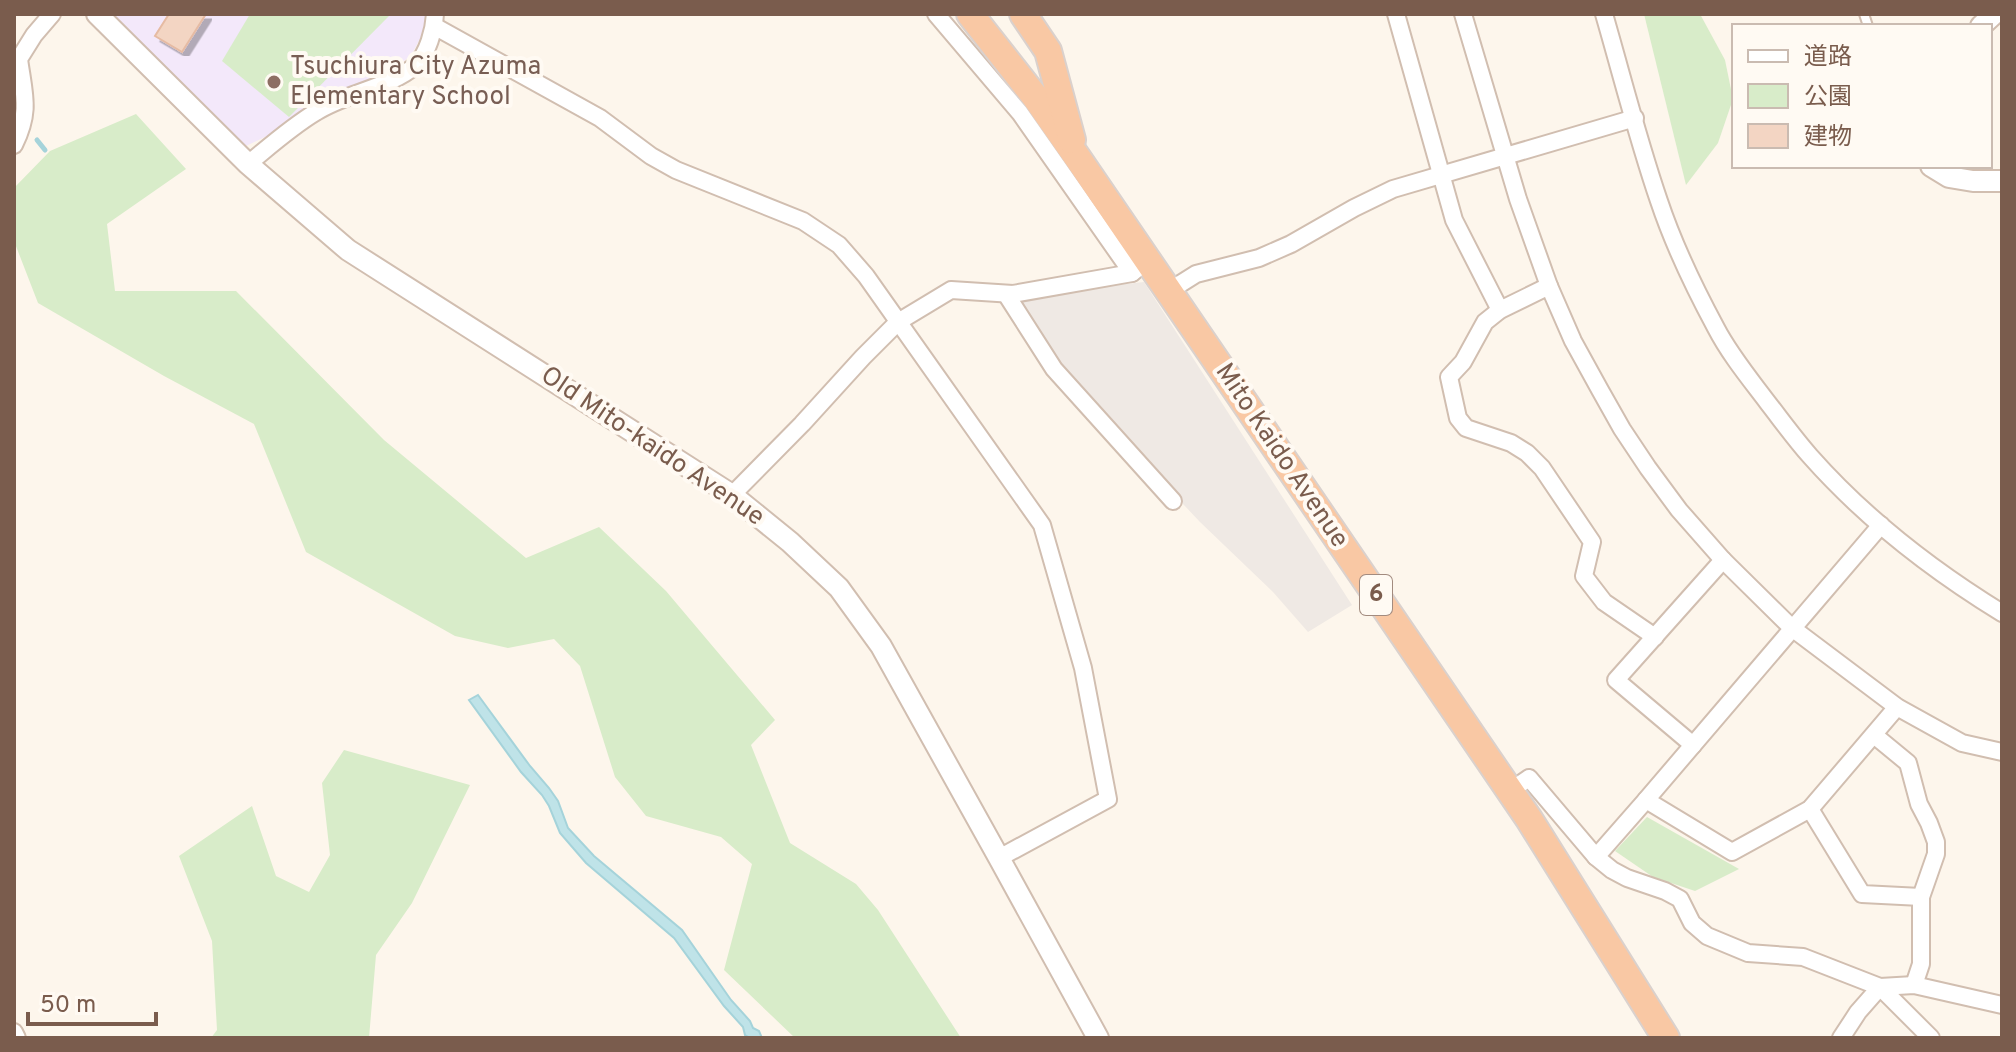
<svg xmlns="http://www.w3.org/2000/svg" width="2016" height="1052" font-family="Overpass,'Noto Sans JP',sans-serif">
  <defs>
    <filter id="shadow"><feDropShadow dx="5.5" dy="5.5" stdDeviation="0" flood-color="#0004"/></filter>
  </defs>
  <rect width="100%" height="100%" fill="#fdf6ec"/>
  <path fill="#efe9e4" d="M1144 282 1352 605 1308 632 1273 592 1200 522 1053 366 1015 296Z"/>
  <path fill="#f3e8fa" d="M112 14H428L426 27 411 56 384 75 313 103 275 132 246 146Z"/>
  <g fill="#d8ecc9">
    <path d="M250 14H391L289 117 222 61Z"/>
    <path d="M1644 14H1700L1725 60 1733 99 1718 143 1686 185Z"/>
    <path d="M136 114 186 169 107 224 115 291H236L384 440 526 558 599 527 666 591 775 720 751 745 790 843 856 884 878 910 961 1038H795L724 970 752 864 721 837 646 816 615 777 580 666 554 639 508 648 455 636 306 552 254 424 164 376 38 303 14 241V188L50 151Z"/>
    <path d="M344 750 470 785 412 903 376 955 369 1038H211L217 1030 212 941 179 856 252 806 276 876 309 892 330 855 322 783Z"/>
    <path d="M1647 817 1739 869 1695 891 1653 877 1615 851Z"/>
  </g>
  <path fill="#bfe3e8" stroke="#a5d3da" stroke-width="2" d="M478 695 530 766 549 788 558 801 568 828 594 856 682 930 731 1000 750 1021 753 1028 759 1031 762 1038H750L745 1035 743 1027 724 1006 674 938 586 863 560 833 549 806 542 795 521 772 469 700Z"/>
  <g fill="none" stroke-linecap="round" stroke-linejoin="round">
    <path stroke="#a5d3da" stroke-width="5" d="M37 140 45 150"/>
  </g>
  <path fill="#f3d5c3" stroke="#e6bba3" stroke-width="2" filter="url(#shadow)" d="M169 14H206L182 52 155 36Z"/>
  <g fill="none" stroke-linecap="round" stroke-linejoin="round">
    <g stroke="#d1beb0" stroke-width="12">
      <path id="service" d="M1864 14 1868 26"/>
    </g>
    <g stroke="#d1beb0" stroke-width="20">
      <g id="minor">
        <path d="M936 14 1020 113 1132 273"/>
        <path d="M1396 14 1454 220 1500 310"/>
        <path d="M1463 14 1518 199 1549 286 1573 341 1600 390 1622 429 1648 468 1679 510 1723 560 1792 628 1897 707 1962 743 2002 752"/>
        <path d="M1604 14C1622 76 1638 140 1659 201 1673 243 1695 289 1716 328 1730 355 1750 379 1768 403 1782 421 1795 439 1810 456 1864 517 1932 570 2002 613"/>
        <path d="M434 26 600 118 651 156 676 170 803 221 839 245 866 276 1042 525 1083 668 1108 799 999 858"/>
        <path d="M14 145C31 111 24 95 19 59L34 35 52 14"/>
        <path d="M248 164C270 146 291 127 316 112 345 93 390 88 416 65 428 53 434 30 435 14"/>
        <path d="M1549 286 1500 310 1485 322 1463 362 1449 377 1458 418 1466 428 1511 443 1527 453 1542 468 1592 542 1584 576 1604 602 1655 637"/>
        <path d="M1169 291 1196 274 1259 258 1291 244 1354 208 1393 189 1635 118"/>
        <path d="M1006 294 1054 369 1173 501"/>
        <path d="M732 495 802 424 863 357 898 322 951 290 1013 294 1132 273 1148 260"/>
        <path d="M1881 525 1646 800 1732 852 1810 809 1897 707"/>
        <path d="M1874 735 1908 763 1919 804 1929 823 1936 842V854L1921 897V964L1914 985"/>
        <path d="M1693 745 1616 680 1723 560"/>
        <path d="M1510 791 1529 778 1596 857 1612 870 1627 878 1665 891 1680 899 1692 923 1707 936 1748 953 1803 957 1880 987 1931 1038"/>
        <path d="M1810 809 1862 894 1921 897"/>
        <path d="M1596 857 1646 800"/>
        <path d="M14 1032 17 1038"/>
        <path d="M1841 1038 1858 1012 1880 987 1914 985 2002 1005"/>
      </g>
    </g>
    <g stroke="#d1beb0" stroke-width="24">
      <g id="tertiary">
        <path d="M97 14 248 164 348 250 732 495 790 542 839 588 881 646 999 858 1098 1038"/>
        <path d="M1981 26 1994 14"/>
        <path d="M1931 166 1949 177 1973 181H2002"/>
      </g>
    </g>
    <g stroke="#dad1cd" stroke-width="30">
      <g id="trunk">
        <path d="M970 14 1036 98 1077 157 1529 819 1666 1038"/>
        <path d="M1023 14 1048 51 1072 140"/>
      </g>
    </g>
    <use href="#service" stroke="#fff" stroke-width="8"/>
    <use href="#minor" stroke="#fff" stroke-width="16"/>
    <use href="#tertiary" stroke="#fff" stroke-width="20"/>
    <use href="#trunk" stroke="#f9c8a4" stroke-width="26"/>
  </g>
  <circle fill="#8d6e63" stroke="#fffaf3" stroke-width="3" cx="274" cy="82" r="8"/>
  <g text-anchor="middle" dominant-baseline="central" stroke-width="8" stroke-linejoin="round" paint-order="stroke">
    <rect fill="#fffaf3" stroke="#a28b7f" stroke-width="2" x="1360" y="575" width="32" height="40" rx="6"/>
    <g font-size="24" font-weight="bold" fill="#7a5c4d">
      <text x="1376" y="595">6</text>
    </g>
    <g font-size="26" fill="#785e54" stroke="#fffaf3" text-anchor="start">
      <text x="290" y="67">Tsuchiura City Azuma<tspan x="290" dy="30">Elementary School</tspan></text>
    </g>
    <g font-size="26" fill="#7a5c4d" stroke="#fffaf3">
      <text transform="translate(652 447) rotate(34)">Old Mito-kaido Avenue</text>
      <text transform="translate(1281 456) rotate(56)">Mito Kaido Avenue</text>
    </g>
  </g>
  <rect width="2016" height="1052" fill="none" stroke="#7a5c4d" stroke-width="32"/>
  <rect x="1732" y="24" width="260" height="144" fill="#fffaf3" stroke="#cabbb1" stroke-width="2"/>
  <rect x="1748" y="50" width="40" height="12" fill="#ffffff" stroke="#cabbb1" stroke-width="2"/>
  <text x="1804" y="64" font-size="24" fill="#7a5c4d">道路</text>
  <rect x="1748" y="84" width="40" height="24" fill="#d8ecc9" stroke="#cabbb1" stroke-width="2"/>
  <text x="1804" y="104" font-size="24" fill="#7a5c4d">公園</text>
  <rect x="1748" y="124" width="40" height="24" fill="#f3d5c3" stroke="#cabbb1" stroke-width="2"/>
  <text x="1804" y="144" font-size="24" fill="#7a5c4d">建物</text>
  <path d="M28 1012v12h128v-12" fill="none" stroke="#7a5c4d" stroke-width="4"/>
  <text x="40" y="1012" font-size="24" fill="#7a5c4d" stroke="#fffaf3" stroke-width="6" paint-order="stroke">50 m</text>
</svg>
